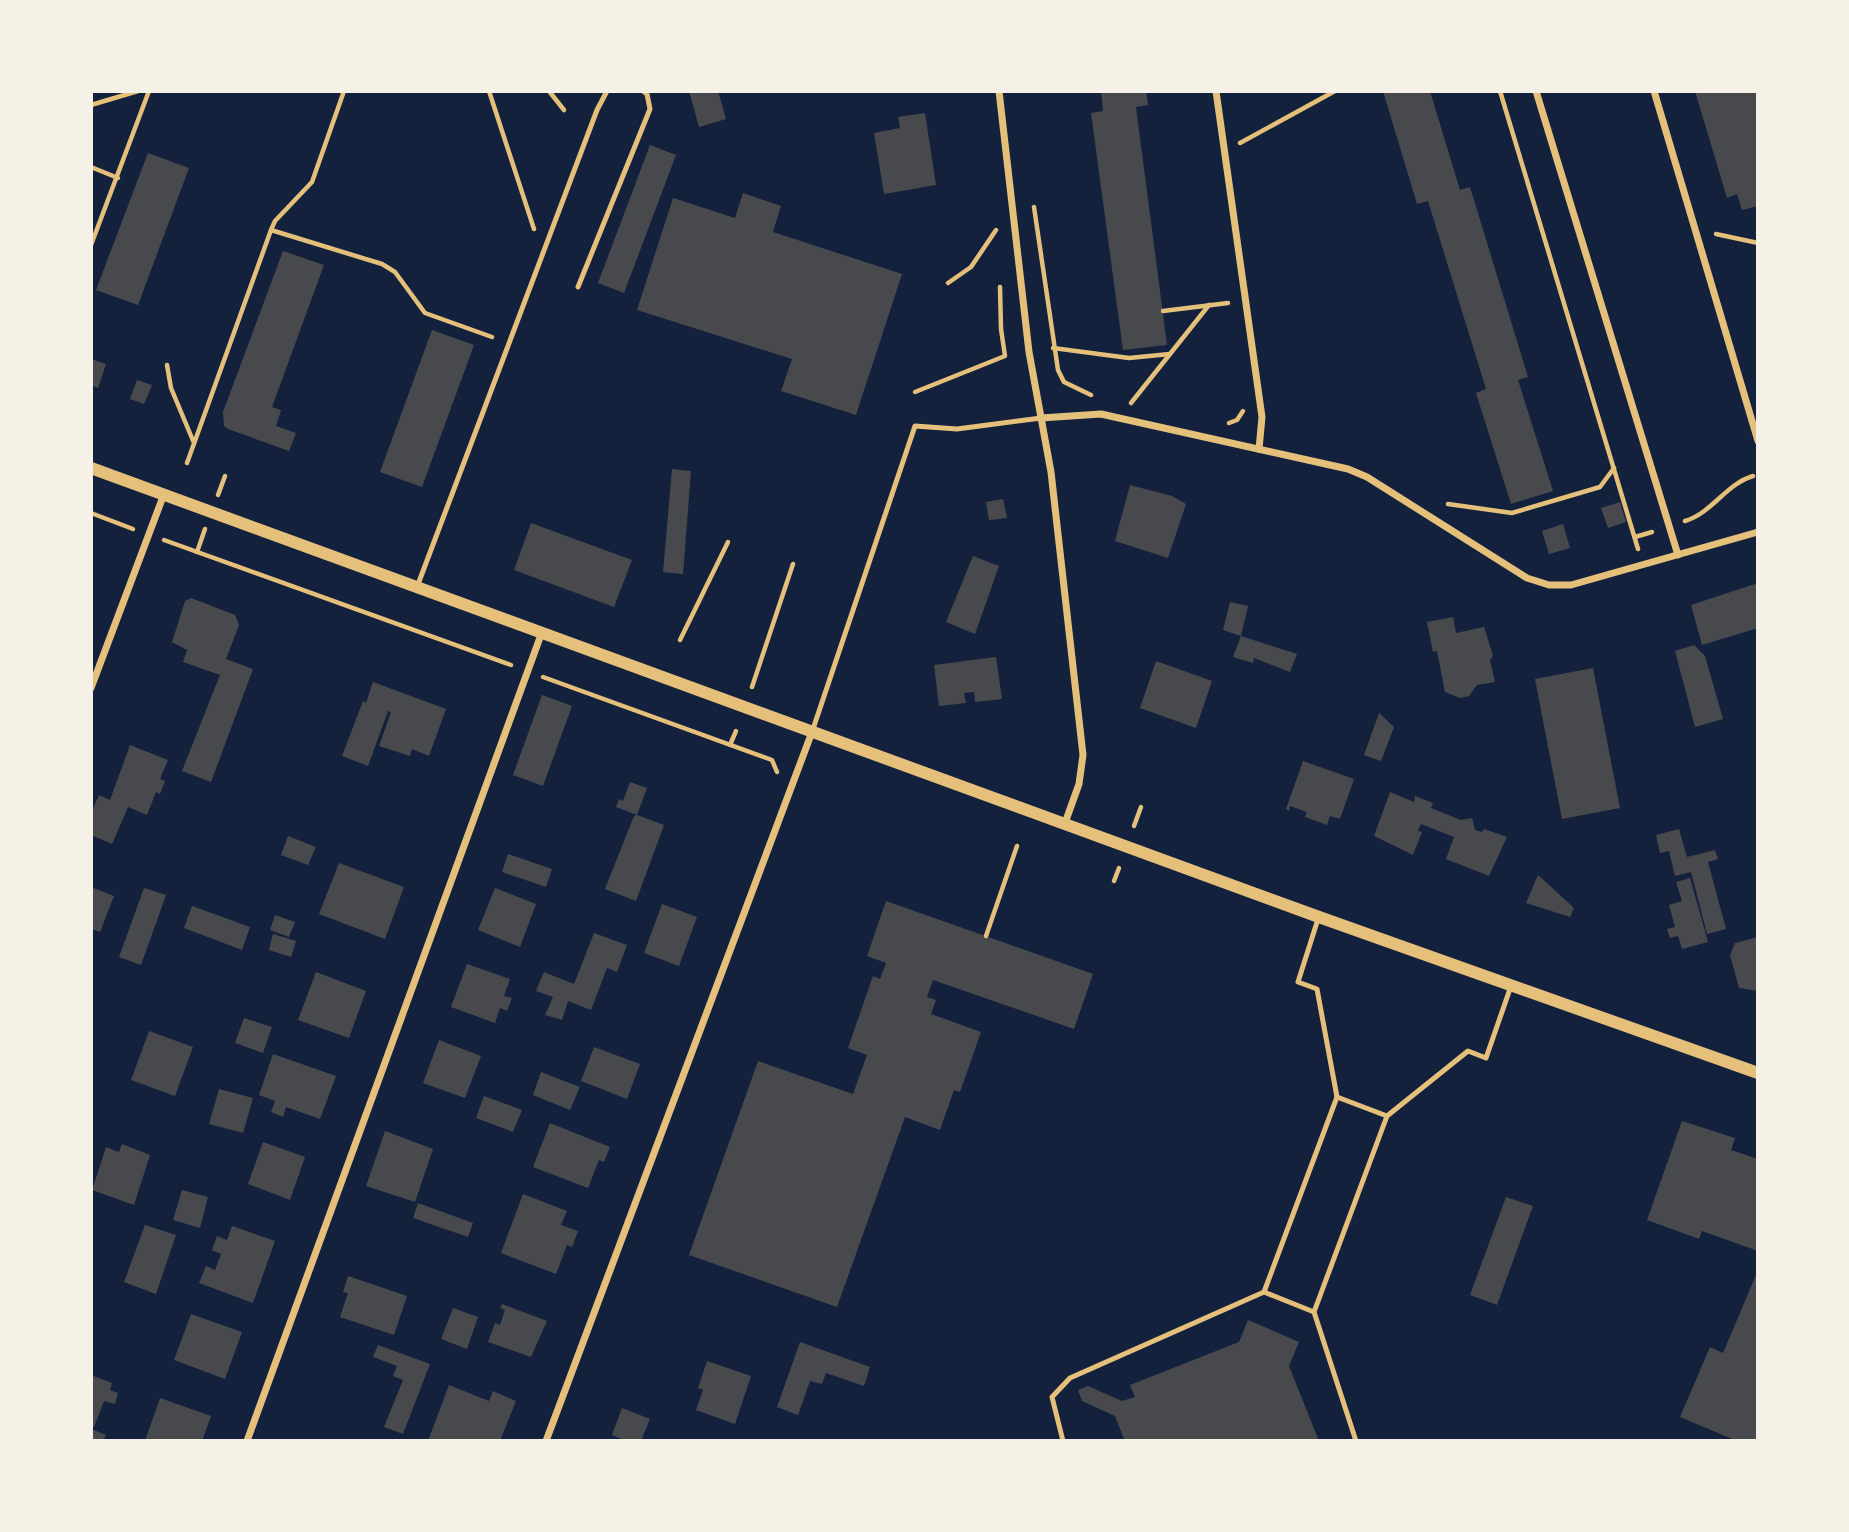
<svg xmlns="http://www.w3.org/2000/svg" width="1849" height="1532" font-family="'Fira Sans Condensed',sans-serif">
  <rect width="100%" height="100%" fill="#14213d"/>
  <g fill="#48494c">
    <path d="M689 91H718L726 119 699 127Z"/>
    <path d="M1101 91H1146L1148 105 1136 107 1167 345 1123 350 1091 113 1103 111Z"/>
    <path d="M1383 91H1430L1460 190 1470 187 1528 377 1518 380 1553 491 1511 504 1476 393 1486 389 1428 201 1417 204Z"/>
    <path d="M1695 91H1758V206L1742 210 1737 194 1727 198Z"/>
    <path d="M925 113 936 185 884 194 874 133 900 128 898 117Z"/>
    <path d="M650 145 676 155 624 293 598 283Z"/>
    <path d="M148 153 189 168 138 305 96 290Z"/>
    <path d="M743 193 781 206 773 232 902 274 856 415 781 391 792 359 637 310 673 198 735 218Z"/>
    <path d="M283 251 324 265 272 407 281 410 276 426 296 433 289 451 228 429 224 426 223 412Z"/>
    <path d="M432 330 474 345 422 487 380 472Z"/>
    <path d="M91 359 106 364 98 388 91 385Z"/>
    <path d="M137 380 152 385 144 404 130 399Z"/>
    <path d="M672 469 691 471 683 574 663 572Z"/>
    <path d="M1130 485 1172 496 1186 504 1168 558 1115 541Z"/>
    <path d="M1003 499 1007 518 989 520 986 502Z"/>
    <path d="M1620 502 1626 522 1608 528 1601 508Z"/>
    <path d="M531 523 632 560 614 607 514 570Z"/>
    <path d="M1563 524 1570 548 1549 554 1542 531Z"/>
    <path d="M973 556 999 566 975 634 946 622Z"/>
    <path d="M1758 583V628L1702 645 1691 605Z"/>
    <path d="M191 598 235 615 239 625 226 659 253 669 211 782 182 771 220 675 183 662 187 650 172 642 185 601Z"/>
    <path d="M1230 602 1248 606 1241 636 1223 630Z"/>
    <path d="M1453 617 1456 633 1484 627 1493 656 1490 660 1495 682 1477 685 1469 696 1460 698 1445 692 1437 651 1433 652 1427 622Z"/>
    <path d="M1241 636 1297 654 1290 672 1254 658 1253 663 1233 657Z"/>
    <path d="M1694 645 1705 656 1723 719 1695 727 1675 651Z"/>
    <path d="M996 657 1002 699 975 702 974 692 964 693 966 703 939 706 934 665Z"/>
    <path d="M1156 661 1212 681 1196 728 1140 708Z"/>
    <path d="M1593 668 1620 808 1562 819 1535 679Z"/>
    <path d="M373 682 446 709 429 756 412 749 410 756 379 746 391 712 388 711 368 766 342 756 363 701 366 703Z"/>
    <path d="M542 695 572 706 543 786 513 775Z"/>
    <path d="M1379 713 1394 727 1381 761 1364 755Z"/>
    <path d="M130 745 168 760 160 779 165 781 160 794 156 792 147 815 128 807 112 844 91 835V813L99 795 110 800Z"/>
    <path d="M1303 761 1354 779 1340 819 1330 816 1327 825 1305 817 1307 812 1290 806 1289 811 1286 809Z"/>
    <path d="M630 782 647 788 637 815 616 807 619 799 623 801Z"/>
    <path d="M1390 792 1414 802 1415 796 1433 803 1431 808 1461 820 1472 818 1475 830 1482 832 1484 829 1507 837 1489 876 1446 859 1454 837 1421 824 1418 831 1422 832 1413 855 1374 836Z"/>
    <path d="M637 815 664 825 636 901 605 889 634 816Z"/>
    <path d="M1679 829 1687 857 1715 850 1718 859 1708 862 1726 929 1707 934 1691 872 1675 876 1669 851 1660 853 1656 835Z"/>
    <path d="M288 836 316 847 308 865 281 855Z"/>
    <path d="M508 854 552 869 546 887 502 872Z"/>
    <path d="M339 863 404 887 385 939 319 914Z"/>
    <path d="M1538 875 1574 908 1570 917 1526 903Z"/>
    <path d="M1690 878 1708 942 1682 949 1678 936 1670 938 1667 929 1675 927 1669 905 1682 901 1676 882Z"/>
    <path d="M91 887 114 896 100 932 91 929Z"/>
    <path d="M144 888 166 895 141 965 119 957Z"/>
    <path d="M495 888 536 904 520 947 478 930Z"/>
    <path d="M886 901 1093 974 1074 1029 933 980 927 997 936 1000 931 1014 981 1032 960 1092 954 1090 940 1130 905 1117 837 1307 689 1255 758 1061 853 1094 867 1055 848 1048 873 976 880 979 886 963 867 956Z"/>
    <path d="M662 904 697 917 679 966 644 953Z"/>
    <path d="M192 906 250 927 242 950 184 928Z"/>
    <path d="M275 915 295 922 289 937 270 930Z"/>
    <path d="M594 933 627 945 617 972 607 968 591 1010 568 1001 562 1020 545 1015 553 997 536 991 544 972 574 984Z"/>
    <path d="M273 934 296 941 291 957 269 950Z"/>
    <path d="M1758 937V991L1739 988 1730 955 1735 943Z"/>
    <path d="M467 964 510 979 504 996 512 998 507 1011 500 1008 495 1023 451 1007Z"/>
    <path d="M316 972 366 991 349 1038 298 1020Z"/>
    <path d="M244 1018 272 1027 263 1053 235 1043Z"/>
    <path d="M149 1031 193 1047 175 1096 131 1080Z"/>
    <path d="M439 1040 481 1056 465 1098 423 1083Z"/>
    <path d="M594 1047 640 1064 627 1099 581 1081Z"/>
    <path d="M273 1054 336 1076 320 1119 286 1107 283 1117 271 1112 275 1101 259 1095Z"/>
    <path d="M541 1072 580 1087 570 1110 533 1095Z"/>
    <path d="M219 1089 253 1098 243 1133 209 1124Z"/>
    <path d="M484 1096 522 1110 513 1132 476 1118Z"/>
    <path d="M1682 1121 1735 1138 1731 1150 1758 1159V1251L1702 1231 1699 1239 1647 1220Z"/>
    <path d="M550 1123 610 1147 604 1162 599 1160 588 1188 533 1167Z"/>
    <path d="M385 1131 433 1149 415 1202 366 1186Z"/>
    <path d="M263 1142 305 1157 290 1200 248 1184Z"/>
    <path d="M122 1144 150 1155 134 1205 92 1190 106 1147 119 1152Z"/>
    <path d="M182 1190 208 1197 200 1228 173 1220Z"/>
    <path d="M523 1194 567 1211 561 1225 578 1231 572 1247 567 1245 556 1274 501 1253Z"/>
    <path d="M1506 1197 1533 1206 1497 1305 1470 1295Z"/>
    <path d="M418 1203 473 1223 468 1237 413 1218Z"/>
    <path d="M145 1225 176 1235 156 1294 124 1282Z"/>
    <path d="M232 1226 275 1241 253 1303 199 1283 206 1266 215 1270 221 1254 212 1250 217 1236 227 1240Z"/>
    <path d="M1756 1275 1758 1441H1737L1680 1417 1710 1347 1723 1353Z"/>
    <path d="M348 1276 407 1296 394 1335 340 1317 348 1293 343 1292Z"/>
    <path d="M502 1304 547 1321 531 1357 488 1342 495 1323 500 1325 505 1310 500 1308Z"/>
    <path d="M453 1308 478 1317 467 1349 441 1339Z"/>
    <path d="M191 1314 242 1332 225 1379 174 1360Z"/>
    <path d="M1248 1320 1299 1342 1289 1366 1319 1441H1120L1124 1439 1115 1416 1082 1401 1078 1390 1088 1386 1122 1401 1135 1397 1130 1385 1239 1342Z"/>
    <path d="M800 1342 870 1367 864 1386 826 1373 822 1384 810 1381 798 1415 777 1407Z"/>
    <path d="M378 1345 430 1364 403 1434 384 1427 403 1380 393 1376 397 1366 373 1357Z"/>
    <path d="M707 1361 751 1376 735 1424 696 1410 703 1390 698 1388Z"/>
    <path d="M91 1375 112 1383 110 1390 118 1393 115 1404 104 1401 94 1427 91 1426Z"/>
    <path d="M449 1385 489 1401 493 1391 516 1401 500 1441H428Z"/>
    <path d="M160 1398 211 1416 202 1441H145Z"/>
    <path d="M622 1408 650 1419 641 1441H626L612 1435Z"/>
    <path d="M91 1429 106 1435 103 1441H91Z"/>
  </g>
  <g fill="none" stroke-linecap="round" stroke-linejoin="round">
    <g stroke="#e5c07b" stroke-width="4.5">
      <path d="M344 91 312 182 275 221 271 230 382 264 395 272 425 313 492 337"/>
      <path d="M489 91 534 229"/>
      <path d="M549 91 564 110"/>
      <path d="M1500 91 1638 549"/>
      <path d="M91 105 138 91"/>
      <path d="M1240 143 1335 91"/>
      <path d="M91 167 118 178"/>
      <path d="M1034 207 1058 370 1064 382 1091 395"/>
      <path d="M1716 234 1758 243"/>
      <path d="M91 245 149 91"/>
      <path d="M948 283 971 267 996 230"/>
      <path d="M1163 311 1228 303"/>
      <path d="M1053 348 1129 358 1170 354"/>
      <path d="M167 365 171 388 194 443"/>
      <path d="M915 392 1005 356 1001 329 1000 287"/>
      <path d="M1131 403 1209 305"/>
      <path d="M1229 423 1237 420 1243 411"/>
      <path d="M187 463 271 230"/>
      <path d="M218 495 225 476"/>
      <path d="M1448 504 1512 513 1600 487 1614 468"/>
      <path d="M91 513 133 529"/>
      <path d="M1685 521C1712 513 1726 484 1753 476"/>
      <path d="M1635 537 1652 532"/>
      <path d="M164 540 511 665"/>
      <path d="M197 552 205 529"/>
      <path d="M680 640 728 542"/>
      <path d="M543 677 772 760 777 772"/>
      <path d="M752 687 793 564"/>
      <path d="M730 745 736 731"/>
      <path d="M1134 826 1141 807"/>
      <path d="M1114 881 1119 868"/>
      <path d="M986 936 1017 846"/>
    </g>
    <g stroke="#e5c07b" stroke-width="5">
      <path d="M578 287 650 109 647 94 643 91"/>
      <path d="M417 587 597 110 607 91"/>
      <path d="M812 732 915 426 957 429 1041 418"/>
      <path d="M1318 919 1298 982 1317 989 1337 1097"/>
      <path d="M1387 1116 1468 1051 1486 1058 1511 986"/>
      <path d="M1314 1312 1356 1441"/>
      <path d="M1063 1441 1052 1397 1070 1378 1264 1292 1337 1097 1387 1116 1314 1312 1264 1292"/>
    </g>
    <g stroke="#e5c07b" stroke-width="7">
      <path d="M999 91 1029 352 1051 472 1083 755 1079 784 1065 823"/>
      <path d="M1216 91 1262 417 1259 449"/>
      <path d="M1536 91 1678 555"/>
      <path d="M1654 91 1758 441"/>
      <path d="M1041 418 1101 414 1348 469 1367 477 1527 578 1549 585H1571L1758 532"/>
      <path d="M91 688 164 494"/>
      <path d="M247 1441 542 632"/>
      <path d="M546 1441 812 732"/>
    </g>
    <path stroke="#e5c07b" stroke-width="12" d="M91 468 1319 917 1758 1073"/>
  </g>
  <rect width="1849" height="1532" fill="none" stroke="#f6f1e7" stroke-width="186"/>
</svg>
